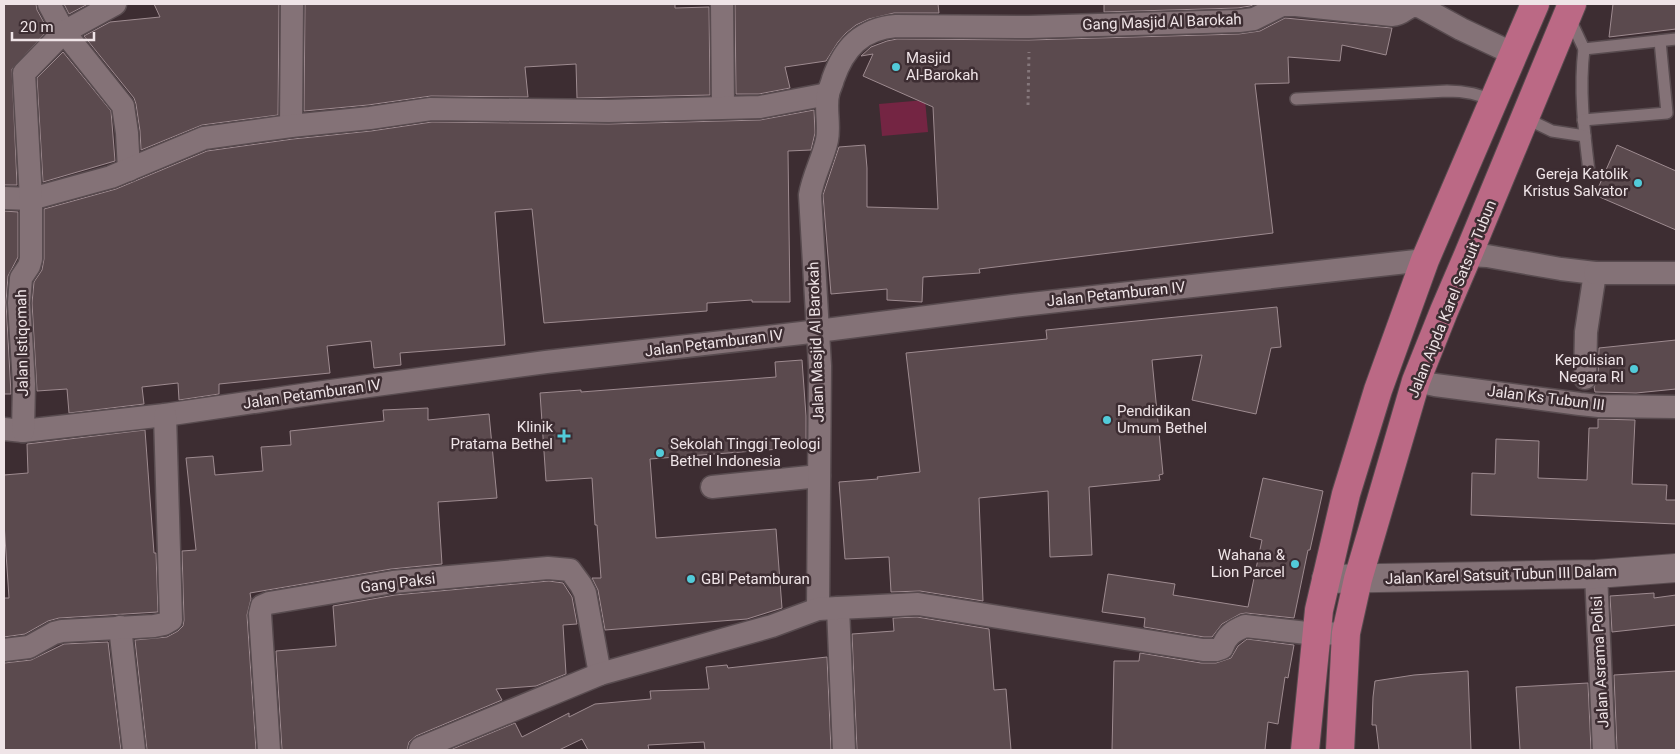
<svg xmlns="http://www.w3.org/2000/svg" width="1680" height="754" font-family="Roboto,sans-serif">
  <rect width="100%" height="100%" fill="#3d2d32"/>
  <path fill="#742543" d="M925 100 928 132 882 136 879 104Z"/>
  <g fill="#5b4a4e" stroke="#9e8b90">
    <path d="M4 4H36L37 10 48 30 12 69 17 185H4Z"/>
    <path d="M64 4H88L69 14Z"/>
    <path d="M154 4H279L278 115 202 125 141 150 140 131 136 104 134 98 84 36 110 22 160 17Z"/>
    <path d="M305 4H675V8L709 7 710 95 577 98 576 64 525 67 528 97 431 96 368 105 304 111Z"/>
    <path d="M735 4H938L939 13H894L869 19 856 25 846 33 838 42 826 61 785 67 790 88 759 94H736Z"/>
    <path d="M1104 4H1255L1250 6 1238 8 1104 12Z"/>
    <path d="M1613 4H1676V29L1609 37Z"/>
    <path d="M1285 18 1392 28 1386 55 1342 45 1340 61 1288 57 1289 83 1255 84 1273 233 979 269 980 273 923 277 922 302 887 300V289L831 294 823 195 839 147 865 145 867 168V207L938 209 933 107 863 76 873 54 861 56 871 47 887 41 897 39 1029 40 1239 34 1260 31Z"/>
    <path d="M63 52 111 111 115 161 43 182 37 78Z"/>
    <path d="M814 110 815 133 811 150 788 151 790 302H752V300L707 303V311L544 323 532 209 495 212 505 345 400 353 401 365 374 368 371 341 327 346 330 373 219 384V394L179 400 178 383 142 387 144 404 69 413 67 389 37 391 32 303 34 282 42 270 44 259V209L116 189 207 151 293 139 371 131 432 122 609 124 760 120Z"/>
    <path d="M1617 145 1676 171V230L1595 195Z"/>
    <path d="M4 211 18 212V257L8 276 6 302 11 394H4Z"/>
    <path d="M1277 307 1281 347 1271 348 1256 414 1192 400 1202 355 1152 360 1163 474 1159 475 1160 480 1089 487 1092 555 1050 557 1048 491 979 498 983 601 920 591 891 592 889 557 845 559 839 482 878 479 877 477 920 472 906 353 1047 339 1046 330Z"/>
    <path d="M1676 340V389L1636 393 1595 392 1594 387 1598 378 1599 348Z"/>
    <path d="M802 360 806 416V447L650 459 656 538 776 529 782 608 747 619 605 630 598 590 592 578H601L597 525H595L592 478 546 481 540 393 581 390V392L776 377 775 362Z"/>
    <path d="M428 408V420L489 414 497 498 438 502 442 564 391 569 250 593 251 599 247 615 256 750H147L135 640 167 637 178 631 183 626 184 620 182 551 196 550 186 458 213 456 215 475 263 471 261 447 291 445 290 431 384 421 383 410Z"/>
    <path d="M1598 419 1635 420 1632 484 1667 485 1666 500H1676V524L1471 515 1472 473 1495 474 1496 439 1539 441 1538 478 1587 480 1589 428H1598Z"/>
    <path d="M145 430 154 553H156L158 612 59 618 48 621 25 634 4 637V598H9L4 523V475L28 473 27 444Z"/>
    <path d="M1263 478 1323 491 1310 550H1308L1294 618 1246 613 1240 614 1222 624 1212 637H1204L1144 627 1145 618 1102 612 1108 574 1175 584 1173 595 1248 607 1262 540 1250 537Z"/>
    <path d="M549 581 563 583 572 597 577 624 563 625 566 674 536 686 496 689 502 700 416 736 409 742 407 750H282L276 651 336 646 333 606 395 595Z"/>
    <path d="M1654 593V598L1676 595V625L1612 632 1610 596Z"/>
    <path d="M917 617 989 629 994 690 1006 689 1011 750H857L852 634 894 631 893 618Z"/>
    <path d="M1247 639 1294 645 1288 678 1285 677 1278 724 1268 722 1265 750H1112L1114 661H1139L1140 653 1201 663H1216L1231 658 1238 646Z"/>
    <path d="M108 642 121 750H4V663L31 660 64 644Z"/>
    <path d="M827 657 831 750H705L704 742 648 745 649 750H588L582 739 559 750H450L515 723 522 737 569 713V717L595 704 651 699 650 691 709 689 706 667 727 665 728 668Z"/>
    <path d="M1468 671 1471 750H1379L1376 725H1372L1373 697 1375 681 1414 675Z"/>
    <path d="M1676 671V750H1617L1614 675Z"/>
    <path d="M1588 683 1591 750H1520L1516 687Z"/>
  </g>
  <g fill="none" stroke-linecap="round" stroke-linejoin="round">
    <g stroke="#584b4f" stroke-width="14">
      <g id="lane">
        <path d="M1570 19 1584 49 1676 39"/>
        <path d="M1584 49C1579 90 1584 130 1589 171"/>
        <path d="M1296 99 1447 91C1464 91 1478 93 1493 101"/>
        <path d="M1525 118 1552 131 1585 136"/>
        <path d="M1583 120 1667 113 1660 41"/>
      </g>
    </g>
    <g stroke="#584b4f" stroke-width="25">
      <g id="street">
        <path d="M49 4 64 32 123 106 127 133 129 170"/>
        <path d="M722 4 723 107"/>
        <path d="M291 126 292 4"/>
        <path d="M4 198 31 199 111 177 204 138 291 126 370 118 431 109 609 111 760 107 828 94"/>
        <path d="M1468 255 1487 256 1561 269 1595 273 1586 332 1585 378"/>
        <path d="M1595 273H1676"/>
        <path d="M1416 381 1435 385 1580 404 1599 406 1676 407"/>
        <path d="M4 429 23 431 165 415 309 394 546 362 802 333 1013 306 1425 260"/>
        <path d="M23 431 24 384 19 303 21 278 29 266 31 259V199L24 73 64 32 115 4"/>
        <path d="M712 487 819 476"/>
        <path d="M1596 574 1604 750"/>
        <path d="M838 608 844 750"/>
        <path d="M818 609 820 366 810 195C813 176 823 159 827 140 830 125 825 109 828 94 829 89 832 84 833 79 844 48 861 29 896 26L1029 27 1239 21 1254 19 1282 5H1296L1392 15C1407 14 1405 3 1421 7L1461 29 1514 54"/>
        <path d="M120 627 134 750"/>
        <path d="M4 650 29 647 54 633 62 631 154 626 164 624 171 620 165 415"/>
        <path d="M269 750 260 614 262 606 269 603 393 582 548 568 570 570 581 585 585 593 600 674"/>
        <path d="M420 750 421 748 600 674 772 626 818 609 918 604 1203 650H1216L1222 648C1226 636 1233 631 1245 626L1316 634 1346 633"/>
      </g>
    </g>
    <g stroke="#584b4f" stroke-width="30">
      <path id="secondary" d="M1326 579 1596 574 1676 568"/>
    </g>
    <g stroke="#584b4f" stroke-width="30">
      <g id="primary">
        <path d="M1305 750 1319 610 1346 494 1378 390 1425 260 1535 4"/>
        <path d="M1340 750 1346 633 1358 579 1416 381 1444 311 1468 255 1572 4"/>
      </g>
    </g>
    <path stroke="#85777b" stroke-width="3" stroke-dasharray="2.5 4" stroke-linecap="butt" d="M1028 105 1029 52"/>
    <use href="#lane" stroke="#847277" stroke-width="11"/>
    <use href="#street" stroke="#847277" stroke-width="22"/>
    <use href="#secondary" stroke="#847277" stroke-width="28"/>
    <use href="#primary" stroke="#bb6985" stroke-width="28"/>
  </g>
  <g fill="#52cbd9" stroke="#3d2d32" stroke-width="2">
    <circle cx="896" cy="67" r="5"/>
    <circle cx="1638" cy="183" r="5"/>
    <circle cx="1634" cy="369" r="5"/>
    <circle cx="1107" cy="420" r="5"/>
    <path d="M561.5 428.5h5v5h5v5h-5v5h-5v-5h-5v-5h5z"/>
    <circle cx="660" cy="453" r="5"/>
    <circle cx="1295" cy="564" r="5"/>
    <circle cx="691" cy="579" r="5"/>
  </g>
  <g text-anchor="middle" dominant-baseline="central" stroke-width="5" stroke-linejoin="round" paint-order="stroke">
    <g font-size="15" fill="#efe4e7" stroke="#3d2d32">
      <text transform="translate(1162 22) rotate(-2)">Gang Masjid Al Barokah</text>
      <text transform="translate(1116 294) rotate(-6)">Jalan Petamburan IV</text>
      <text transform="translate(1452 299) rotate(-68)">Jalan Aipda Karel Satsuit Tubun</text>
      <text transform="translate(816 342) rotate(-92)">Jalan Masjid Al Barokah</text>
      <text transform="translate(22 343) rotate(-91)">Jalan Istiqomah</text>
      <text transform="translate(714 343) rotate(-7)">Jalan Petamburan IV</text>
      <text transform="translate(312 394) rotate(-8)">Jalan Petamburan IV</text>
      <text transform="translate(1546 398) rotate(7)">Jalan Ks Tubun III</text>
      <text transform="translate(1501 575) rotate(-2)">Jalan Karel Satsuit Tubun III Dalam</text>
      <text transform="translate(398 583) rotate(-7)">Gang Paksi</text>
      <text transform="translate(1600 662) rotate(-93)">Jalan Asrama Polisi</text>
    </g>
    <g font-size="15" fill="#efe4e7" stroke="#3d2d32" text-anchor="start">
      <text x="906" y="58">Masjid<tspan x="906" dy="17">Al-Barokah</tspan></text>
      <text x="1628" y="174" text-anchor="end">Gereja Katolik<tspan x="1628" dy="17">Kristus Salvator</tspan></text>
      <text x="1624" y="360" text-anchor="end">Kepolisian<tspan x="1624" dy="17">Negara RI</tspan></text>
      <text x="1117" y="411">Pendidikan<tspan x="1117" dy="17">Umum Bethel</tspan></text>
      <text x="553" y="427" text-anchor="end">Klinik<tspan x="553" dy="17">Pratama Bethel</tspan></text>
      <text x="670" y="444">Sekolah Tinggi Teologi<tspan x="670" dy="17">Bethel Indonesia</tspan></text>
      <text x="1285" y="555" text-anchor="end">Wahana &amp;<tspan x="1285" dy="17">Lion Parcel</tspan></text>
      <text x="701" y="579">GBI Petamburan</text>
    </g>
  </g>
  <rect width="1680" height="754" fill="none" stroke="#efe4e7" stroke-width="10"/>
  <path d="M12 32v8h82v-8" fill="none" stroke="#efe4e7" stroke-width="2.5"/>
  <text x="20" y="32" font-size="15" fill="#efe4e7" stroke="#3d2d32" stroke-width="4" paint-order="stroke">20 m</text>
</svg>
